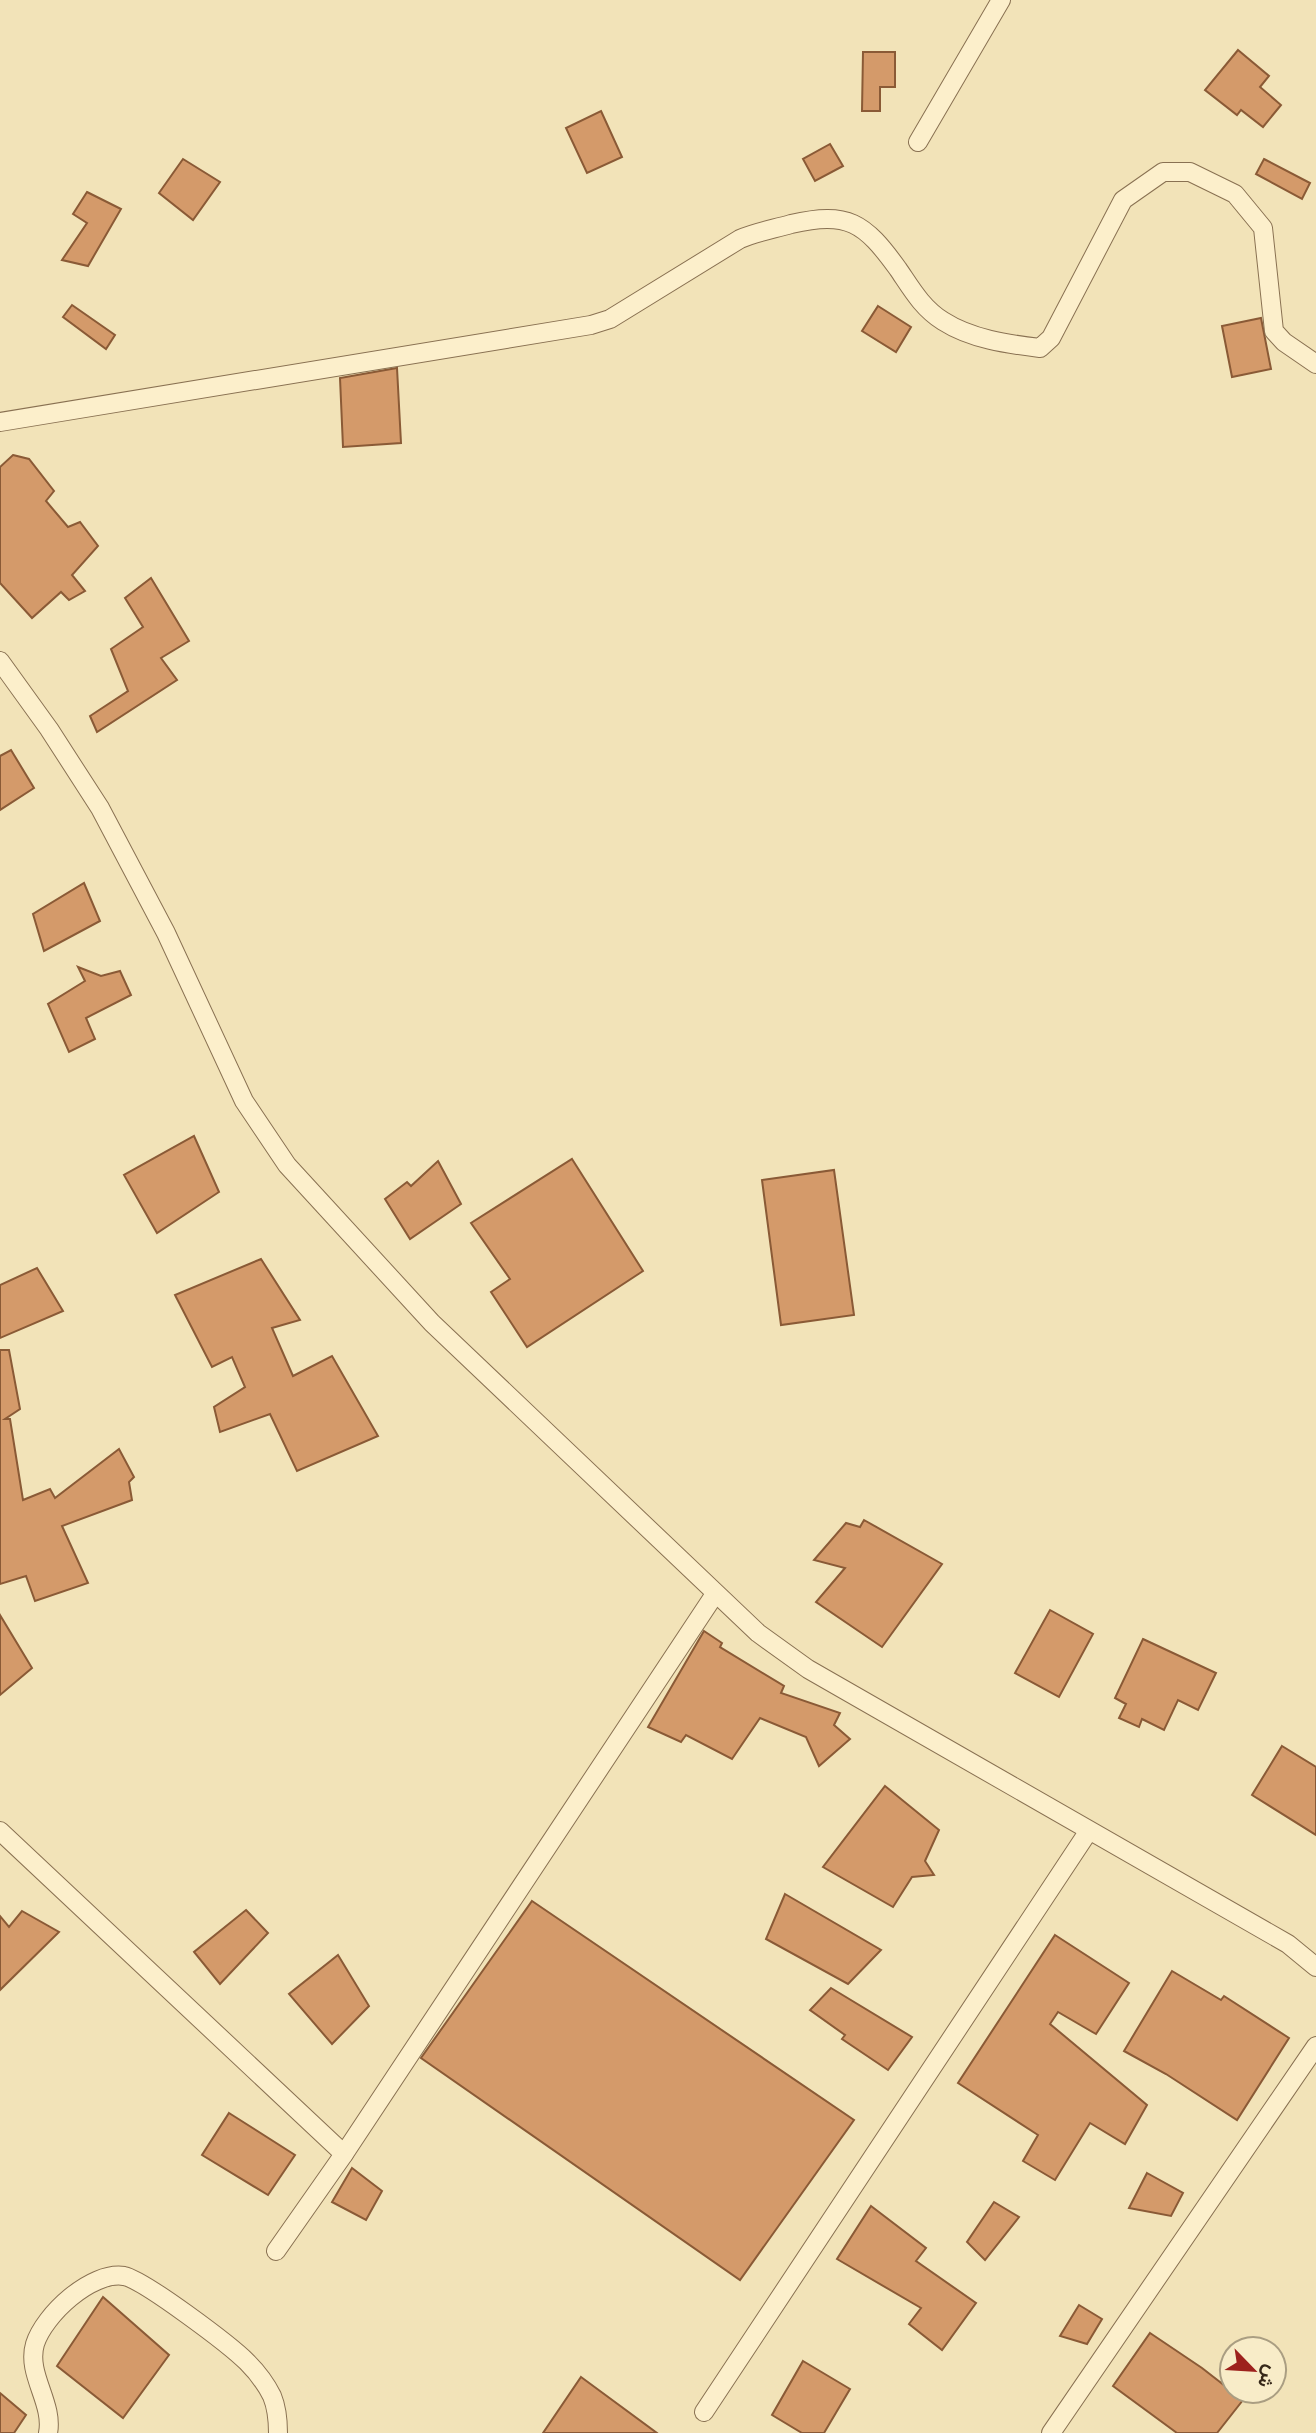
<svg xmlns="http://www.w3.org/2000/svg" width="1316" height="2433" font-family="Georgia,Vazirmatn,serif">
  <rect width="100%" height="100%" fill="#f2e3b8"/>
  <g fill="#d49a6a" stroke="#8a5a36" stroke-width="2">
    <path d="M1238 50 1269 76 1260 87 1281 105 1263 127 1241 110 1237 115 1205 90Z"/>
    <path d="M863 52H895V87H880V111H862Z"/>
    <path d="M601 111 622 157 587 173 566 128Z"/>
    <path d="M830 144 843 166 815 181 803 159Z"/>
    <path d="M183 159 220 182 193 220 159 193Z"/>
    <path d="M1264 159 1310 183 1302 199 1256 174Z"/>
    <path d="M87 192 121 209 88 266 62 260 87 223 73 214Z"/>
    <path d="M72 305 115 335 106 349 63 317Z"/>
    <path d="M878 306 911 327 896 352 862 331Z"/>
    <path d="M1261 318 1271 369 1232 377 1222 326Z"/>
    <path d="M397 368 401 443 343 447 340 378Z"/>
    <path d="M13 455 29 459 54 491 46 501 68 527 80 522 98 546 72 575 85 591 69 600 61 592 32 618 0 583V467Z"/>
    <path d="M151 578 189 641 161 658 177 680 97 732 90 716 128 691 111 649 143 627 125 598Z"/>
    <path d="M11 750 34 788 0 810V756Z"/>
    <path d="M84 883 100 921 44 951 33 914Z"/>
    <path d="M78 967 101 976 120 971 131 995 86 1018 95 1039 69 1052 48 1004 85 981Z"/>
    <path d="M194 1136 219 1192 157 1233 124 1175Z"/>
    <path d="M572 1159 643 1271 527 1347 491 1292 510 1279 471 1223Z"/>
    <path d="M438 1161 461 1204 410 1239 385 1199 407 1182 411 1186Z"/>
    <path d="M834 1170 854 1315 781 1325 762 1180Z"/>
    <path d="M261 1259 300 1320 272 1328 293 1376 332 1356 378 1436 297 1471 270 1414 220 1432 214 1407 245 1387 232 1357 212 1367 175 1295Z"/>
    <path d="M37 1268 63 1311 0 1338V1285Z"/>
    <path d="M0 1350H9L20 1409 5 1419H10L23 1500 50 1489 55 1498 119 1449 134 1477 129 1482 132 1500 62 1526 88 1583 35 1601 26 1576 0 1584Z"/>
    <path d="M864 1520 942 1564 882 1647 816 1602 845 1568 814 1560 846 1523 860 1527Z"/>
    <path d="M1050 1610 1093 1634 1059 1697 1015 1673Z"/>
    <path d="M0 1615 32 1668 0 1695Z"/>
    <path d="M704 1631 722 1643 720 1647 784 1686 781 1693 840 1713 834 1725 850 1739 819 1766 806 1737 760 1718 732 1759 686 1735 681 1742 648 1727Z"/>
    <path d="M1143 1639 1216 1673 1198 1710 1178 1700 1164 1730 1142 1719 1139 1727 1119 1718 1126 1704 1115 1698Z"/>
    <path d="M1282 1746 1316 1767V1835L1252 1795Z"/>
    <path d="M885 1786 939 1830 925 1861 934 1875 912 1877 893 1907 823 1867Z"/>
    <path d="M785 1894 881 1950 848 1984 766 1939Z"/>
    <path d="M532 1901 854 2120 740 2280 421 2058Z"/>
    <path d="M246 1910 268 1933 220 1984 194 1952Z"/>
    <path d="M22 1911 59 1932 0 1990V1916L9 1927Z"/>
    <path d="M1055 1935 1129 1983 1096 2034 1058 2012 1050 2024 1147 2105 1125 2144 1090 2123 1055 2180 1023 2161 1038 2135 958 2083Z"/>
    <path d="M338 1955 369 2006 332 2044 289 1994Z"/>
    <path d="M1172 1971 1221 2000 1224 1996 1289 2038 1237 2120 1166 2074 1124 2051Z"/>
    <path d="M831 1988 912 2037 888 2070 842 2039 845 2035 810 2010Z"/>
    <path d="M229 2113 295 2155 268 2195 202 2155Z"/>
    <path d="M352 2168 382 2191 366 2220 332 2202Z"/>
    <path d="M1147 2173 1183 2193 1171 2216 1129 2208Z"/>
    <path d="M994 2202 1019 2217 985 2260 967 2242Z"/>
    <path d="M871 2206 926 2248 916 2261 976 2303 942 2350 909 2324 921 2308 837 2259Z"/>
    <path d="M103 2297 169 2355 123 2418 57 2366Z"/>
    <path d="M1079 2305 1102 2319 1087 2344 1060 2336Z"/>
    <path d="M1150 2333 1202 2368 1243 2400 1217 2433H1177L1113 2386Z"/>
    <path d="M803 2361 850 2389 824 2433H802L772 2415Z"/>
    <path d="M581 2377 657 2433H543Z"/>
    <path d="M0 2393 26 2415 14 2433H0Z"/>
  </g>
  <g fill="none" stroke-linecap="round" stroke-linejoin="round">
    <g stroke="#897152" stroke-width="20">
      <g id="minor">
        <path d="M918 142 1001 0"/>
        <path d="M0 422 591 325 610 319 740 239C756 232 774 229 791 224 848 211 864 222 898 269 911 288 922 308 943 321 971 339 1007 344 1040 348L1051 338 1123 200 1163 172H1190L1235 194 1263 228 1274 331 1284 342 1316 364"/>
        <path d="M0 661 49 729 100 808 166 933 244 1101 287 1165 432 1323 758 1633 808 1669 1288 1944 1316 1967"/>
        <path d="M0 1831 344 2154"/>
        <path d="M276 2251 344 2154 715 1594"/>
        <path d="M704 2412 1088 1832"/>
        <path d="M48 2433C54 2403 26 2374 35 2344 44 2315 91 2271 124 2276 144 2280 230 2345 247 2362 256 2371 266 2384 272 2396 277 2408 278 2421 278 2433"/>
        <path d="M1051 2433 1316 2046"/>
      </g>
    </g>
    <use href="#minor" stroke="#fcefcb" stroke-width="18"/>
  </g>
  <g transform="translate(1253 2370) rotate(115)"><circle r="33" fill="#f8ecc8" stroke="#aa9e82" stroke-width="2"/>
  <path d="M0-5L12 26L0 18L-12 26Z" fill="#9d211d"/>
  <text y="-10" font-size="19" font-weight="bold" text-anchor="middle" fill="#362819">ش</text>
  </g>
</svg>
